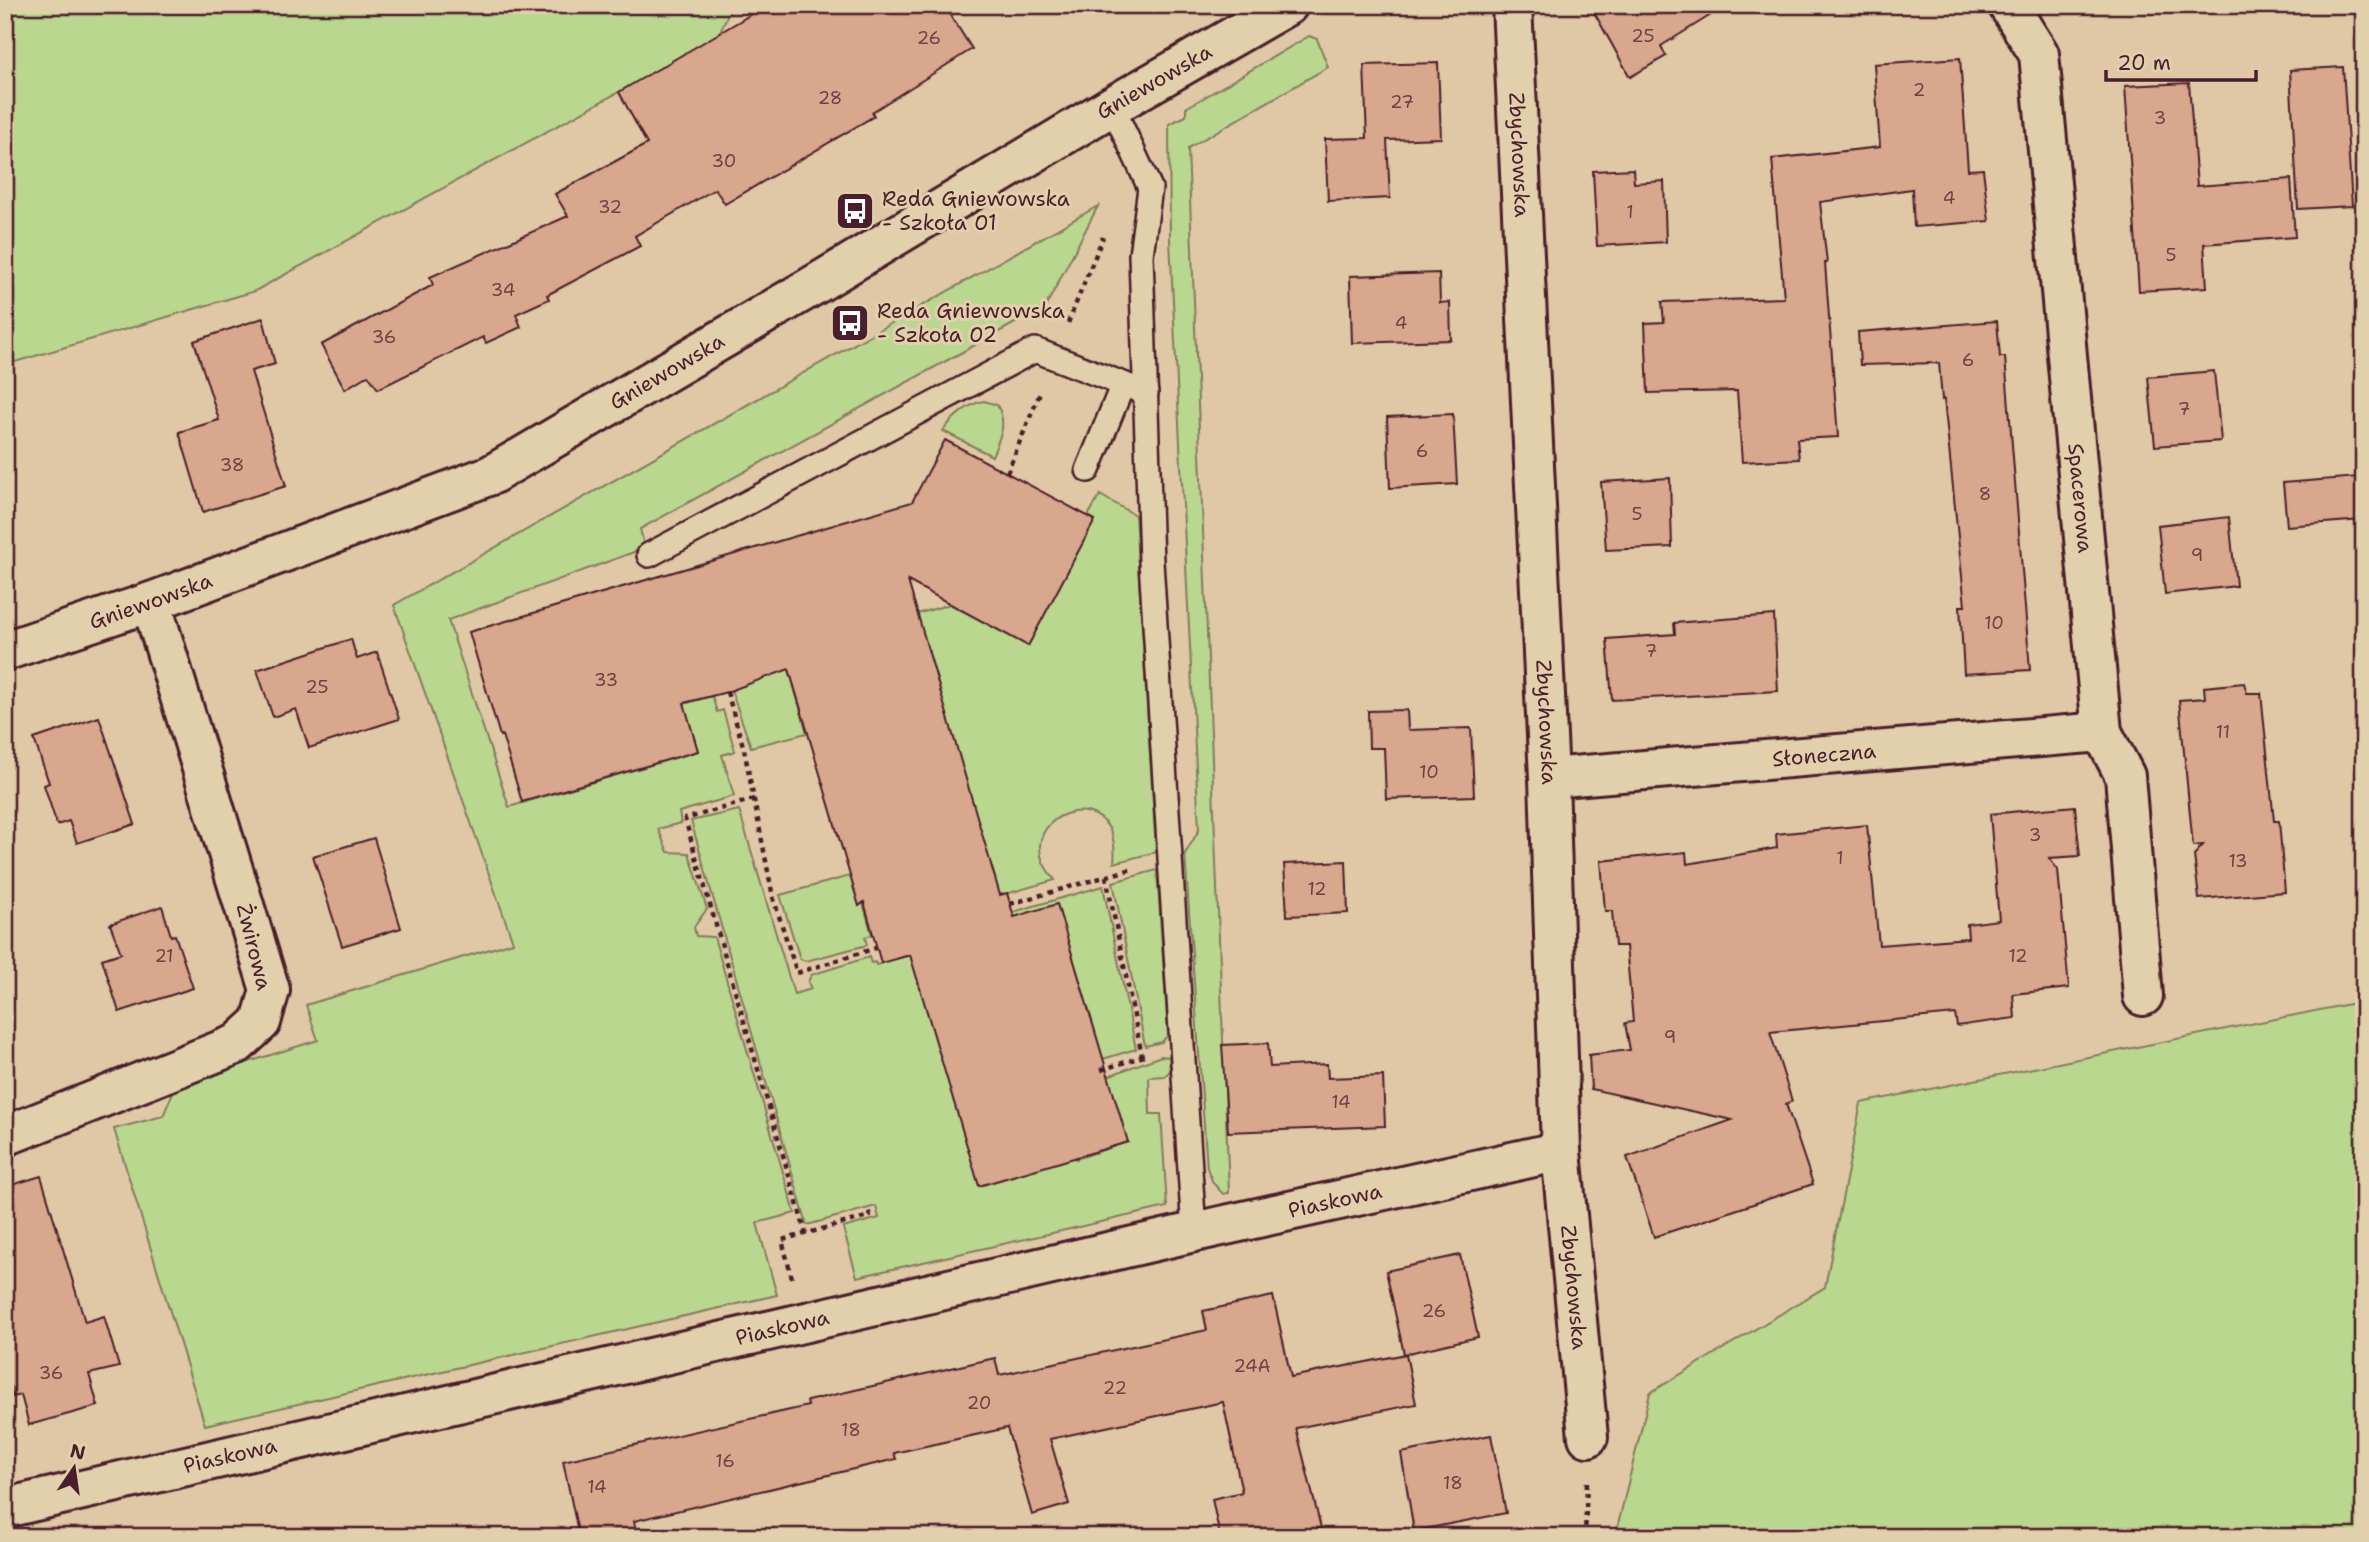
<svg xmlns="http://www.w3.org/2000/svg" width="2369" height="1542" font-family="'Shantell Sans',sans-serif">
  <rect width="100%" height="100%" fill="#e0c8a7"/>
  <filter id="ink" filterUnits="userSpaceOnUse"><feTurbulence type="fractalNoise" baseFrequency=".0143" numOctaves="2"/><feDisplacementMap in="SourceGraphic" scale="14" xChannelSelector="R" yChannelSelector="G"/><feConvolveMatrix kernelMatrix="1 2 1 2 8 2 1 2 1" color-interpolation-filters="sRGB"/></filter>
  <g filter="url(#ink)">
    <g fill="#bad78f" stroke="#827b5d" stroke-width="2">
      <path d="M5 5H732L719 34 619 92 255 291 5 365Z"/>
      <path d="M1309 36 1317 39 1328 67 1188 148 1229 1193 1223 1194 1213 1183 1207 1168 1185 854 1199 830 1170 240 1169 124 1186 116V108Z"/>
      <path d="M1098 206 1046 306 640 529 645 548 448 620 509 807 698 751 684 704 712 696 717 712 723 710 735 751 722 755 734 796 679 812 681 823 658 829 668 852 689 853 707 909 694 927 696 936 714 937 795 1213 757 1223 777 1295 205 1425 114 1129 163 1116 176 1085 318 1040 306 1005 513 942 394 605Z"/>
      <path d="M984 401 997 405C1008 424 1000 437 992 456L943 431C952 418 969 403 984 401Z"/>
      <path d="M1100 495 1135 515 1156 852 1114 863C1123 772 998 817 1055 880L995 897 917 614 950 604 1028 646 1095 520 1088 516Z"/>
      <path d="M784 652 807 733 751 747 731 690Z"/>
      <path d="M739 810 794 994 811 989 808 982 811 975 869 957 871 963 875 962 876 965 910 955 1076 1159 1127 1142 1108 1076 1161 1056 1169 1057 1170 1071 1165 1076 1149 1077 1150 1114H1161L1167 1207 857 1277 843 1228 879 1218 876 1206 807 1225 691 821Z"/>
      <path d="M1157 870 1168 1035 1162 1042 1145 1046 1113 882Z"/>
      <path d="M850 876 859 905 863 903 872 935 865 937 867 945 806 961 800 959 780 895Z"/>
      <path d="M1103 886 1136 1049 1103 1059 1057 905 1014 918 1013 912Z"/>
      <path d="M2364 1001V1537H1615L1650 1393 1825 1287 1861 1103Z"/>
    </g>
    <g fill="#d9a78d" stroke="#4a1f2b" stroke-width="2">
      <path d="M767 5H944L972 49 872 112 874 116 725 204 715 189 635 236 640 246 547 295 549 299 516 314 521 327 486 343 483 337 378 389 368 375 345 389 321 345 433 285 430 277 568 216 555 194 647 144 619 92Z"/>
      <path d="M1590 5H1727L1661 46 1666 56 1630 77Z"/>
      <path d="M1960 58 1968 170 1983 169 1989 221 1914 227 1912 189 1820 202 1827 263H1825L1838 437 1797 439 1799 459 1742 462 1737 391 1648 393 1645 323 1664 322 1662 302 1784 298 1772 159 1880 147 1874 64Z"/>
      <path d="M1438 63 1441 138 1387 140 1390 198 1328 201 1325 139 1367 138 1364 65Z"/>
      <path d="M2343 67 2352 206 2298 209 2290 70Z"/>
      <path d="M2189 83 2197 186 2291 179 2295 237 2204 244 2207 287 2139 291 2125 86Z"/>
      <path d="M1633 169 1634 183 1664 181 1666 242 1597 246 1593 171Z"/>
      <path d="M1439 273 1440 303 1450 302 1451 340 1352 343 1350 276Z"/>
      <path d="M263 318 275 364 251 371 286 486 203 512 179 432 219 420 194 341Z"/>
      <path d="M1997 321 2000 357H2005L2030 670 1964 674 1960 606H1965L1944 399 1942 400 1939 363 1860 365 1858 332Z"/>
      <path d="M2214 371 2221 441 2155 446 2148 377Z"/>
      <path d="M1453 414 1457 484 1390 488 1387 417Z"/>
      <path d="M945 440 1095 520 1028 646 908 581 1000 895 1007 893 1014 917 1057 904 1128 1142 979 1186 910 955 881 963 864 902 859 906 789 669 727 692 684 703 698 751 522 802 502 735 500 736 469 632 912 502Z"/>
      <path d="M2358 477 2362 520 2287 526 2283 483Z"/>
      <path d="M1670 478 1672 547 1606 550 1601 482Z"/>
      <path d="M2229 517 2236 586 2165 594 2158 525Z"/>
      <path d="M1774 615 1778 691 1612 700 1607 639 1675 634 1674 623Z"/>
      <path d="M351 639 357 659 377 652 399 719 309 748 296 709 273 717 257 670Z"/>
      <path d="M2244 683 2247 693H2261L2274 821H2279L2285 892 2199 899 2194 855 2203 845 2193 846 2179 700 2205 698 2204 687Z"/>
      <path d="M1407 710 1408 730 1471 728 1474 796 1386 799 1384 748H1369L1368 711Z"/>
      <path d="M99 717 135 824 77 843 69 821 57 825 44 785 49 783 34 739Z"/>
      <path d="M2075 806 2080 856 2049 858 2058 870 2069 988 2013 994 2015 1018 1957 1026 1955 1014 1770 1032 1792 1101 1786 1104 1813 1184 1654 1237 1627 1157 1732 1120 1591 1089 1589 1055 1630 1050 1625 1023 1633 1022 1626 946H1615L1612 911H1605L1601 861 1686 852 1687 864 1777 848 1776 834 1867 825 1879 945 1968 938 1967 924 1999 920 1990 814Z"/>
      <path d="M374 838 401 928 342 946 313 856Z"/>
      <path d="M1346 861 1348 913 1287 916 1284 864Z"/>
      <path d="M162 906 171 936 175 935 193 988 119 1012 102 959 121 953 110 924Z"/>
      <path d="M1268 1043 1270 1067 1327 1064 1328 1078 1383 1076 1385 1126 1228 1132 1222 1045Z"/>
      <path d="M41 1176 85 1322 104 1316 119 1367 89 1374 98 1406 29 1425 21 1395 13 1397 5 1371V1187Z"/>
      <path d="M1460 1255 1478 1337 1404 1354 1386 1271Z"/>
      <path d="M1273 1296 1291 1377 1406 1354 1416 1404 1296 1428 1321 1528 1284 1537H1220L1212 1499 1242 1492 1223 1402 1050 1439 1069 1504 1032 1515 1007 1428 894 1453 896 1459 634 1521 637 1537H579L563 1461 808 1406 807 1401 995 1358 999 1375 1207 1330 1203 1311Z"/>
      <path d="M1491 1435 1506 1513 1414 1531 1401 1453Z"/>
    </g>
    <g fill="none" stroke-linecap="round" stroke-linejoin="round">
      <g stroke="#4a1f2b" stroke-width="28">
        <g id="service">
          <path d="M1112 106 1150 188 1141 255 1151 562 1194 1232"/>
          <path d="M1088 470 1123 384"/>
          <path d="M649 555 1035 350 1146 393"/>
        </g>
      </g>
      <g stroke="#4a1f2b" stroke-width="44">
        <g id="minor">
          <path id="s1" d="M1512 5 1549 778 1561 1151 1588 1437"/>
          <path id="s2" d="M2008 5 2039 54 2102 732 2125 776 2143 996"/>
          <path id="s3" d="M1549 778 2102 732"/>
          <path d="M5 1136 237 1044 261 1022 270 990 151 602"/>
          <path id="s4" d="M5 1508 1194 1232 1561 1151"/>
        </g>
      </g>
      <g stroke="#4a1f2b" stroke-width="44">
        <g id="tertiary">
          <path id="s5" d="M5 651 151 602 491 475 816 284 1112 106 1288 5"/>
        </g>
      </g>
      <g stroke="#4a1f2b" stroke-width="4.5" stroke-dasharray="5 5" stroke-linecap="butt">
        <path d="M1068 323 1103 237"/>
        <path d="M1007 473 1040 393"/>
        <path d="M727 692 744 749 773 897 797 973 876 948"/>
        <path d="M754 799 685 819 806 1234"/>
        <path d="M1106 876 1142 1056"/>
        <path d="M1010 904 1132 869"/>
        <path d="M1101 1070 1144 1056"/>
        <path d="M792 1278 782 1240 870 1216 868 1208"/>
        <path d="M1585 1537 1587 1480"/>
      </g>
      <use href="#service" stroke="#e2d0ad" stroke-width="23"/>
      <use href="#minor" stroke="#e2d0ad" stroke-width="38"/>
      <use href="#tertiary" stroke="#e2d0ad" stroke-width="38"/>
    </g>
  </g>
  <defs>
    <g id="bus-square" transform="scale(2.0125)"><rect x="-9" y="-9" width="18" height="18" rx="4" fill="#4a1f2b" stroke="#e2d0ad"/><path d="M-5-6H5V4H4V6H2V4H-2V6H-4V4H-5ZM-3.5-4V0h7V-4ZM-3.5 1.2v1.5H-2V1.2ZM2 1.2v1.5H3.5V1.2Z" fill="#fff"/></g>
  </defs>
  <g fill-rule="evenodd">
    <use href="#bus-square" x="855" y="211"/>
    <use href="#bus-square" x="850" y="323"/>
  </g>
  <g text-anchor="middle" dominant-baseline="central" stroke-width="6" stroke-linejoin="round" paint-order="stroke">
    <g font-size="18" fill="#6e4144">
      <text x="1643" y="36">25</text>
      <text x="929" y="38">26</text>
      <text x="1919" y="90">2</text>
      <text x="830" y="98">28</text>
      <text x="1402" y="102">27</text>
      <text x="2160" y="118">3</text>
      <text x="724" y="161">30</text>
      <text x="1949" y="198">4</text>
      <text x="610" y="207">32</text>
      <text x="1630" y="212">1</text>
      <text x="2171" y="255">5</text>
      <text x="503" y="290">34</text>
      <text x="1401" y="323">4</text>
      <text x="384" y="337">36</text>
      <text x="1968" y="360">6</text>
      <text x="2184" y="409">7</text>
      <text x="1422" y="451">6</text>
      <text x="232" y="465">38</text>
      <text x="1985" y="494">8</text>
      <text x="1637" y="514">5</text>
      <text x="2197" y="555">9</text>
      <text x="1994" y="623">10</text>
      <text x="1651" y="651">7</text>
      <text x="606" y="680">33</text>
      <text x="317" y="687">25</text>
      <text x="2223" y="732">11</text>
      <text x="1429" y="772">10</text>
      <text x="2035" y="835">3</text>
      <text x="1840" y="858">1</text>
      <text x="2238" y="861">13</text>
      <text x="1317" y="889">12</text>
      <text x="164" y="956">21</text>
      <text x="2018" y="956">12</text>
      <text x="1670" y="1037">9</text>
      <text x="1341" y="1102">14</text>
      <text x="1434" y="1311">26</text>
      <text x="1252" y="1366">24A</text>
      <text x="51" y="1373">36</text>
      <text x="1115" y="1388">22</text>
      <text x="979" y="1403">20</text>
      <text x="851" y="1430">18</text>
      <text x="725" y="1461">16</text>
      <text x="1453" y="1483">18</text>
      <text x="597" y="1487">14</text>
    </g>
    <g font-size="21" fill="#4a1f2b" stroke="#e2d0ad">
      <text stroke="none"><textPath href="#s5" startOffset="1288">Gniewowska</textPath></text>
      <text stroke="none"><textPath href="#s1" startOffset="150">Zbychowska</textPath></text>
      <text stroke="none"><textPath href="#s5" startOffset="721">Gniewowska</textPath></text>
      <text stroke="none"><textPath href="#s2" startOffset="504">Spacerowa</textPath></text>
      <text stroke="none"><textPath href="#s5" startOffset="154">Gniewowska</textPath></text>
      <text stroke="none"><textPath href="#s1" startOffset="718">Zbychowska</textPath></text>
      <text stroke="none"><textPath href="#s3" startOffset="276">Słoneczna</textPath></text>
      <text transform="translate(254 947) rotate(76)">Żwirowa</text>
      <text stroke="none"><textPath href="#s4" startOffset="1365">Piaskowa</textPath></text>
      <text stroke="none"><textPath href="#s1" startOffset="1284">Zbychowska</textPath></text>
      <text stroke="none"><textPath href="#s4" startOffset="798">Piaskowa</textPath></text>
      <text stroke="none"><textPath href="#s4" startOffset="231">Piaskowa</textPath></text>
    </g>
    <g font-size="21" fill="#4a1f2b" stroke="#e2d0ad" text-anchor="start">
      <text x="882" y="199">Reda Gniewowska<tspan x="882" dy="24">- Szkoła 01</tspan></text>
      <text x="877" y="311">Reda Gniewowska<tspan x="877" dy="24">- Szkoła 02</tspan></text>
    </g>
  </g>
  <rect width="2369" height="1542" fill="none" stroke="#e2d0ad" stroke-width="28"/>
  <rect x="14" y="14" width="2341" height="1514" fill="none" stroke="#4a1f2b" stroke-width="2.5" filter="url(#ink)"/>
  <g transform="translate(74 1468) rotate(13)" stroke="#e2d0ad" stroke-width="5" paint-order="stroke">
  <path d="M0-5L12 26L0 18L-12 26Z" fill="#4a1f2b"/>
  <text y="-10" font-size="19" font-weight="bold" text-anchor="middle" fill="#4a1f2b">N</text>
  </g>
  <path d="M2106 70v10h150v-10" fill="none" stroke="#4a1f2b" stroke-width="3.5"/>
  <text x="2117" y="70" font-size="21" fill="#4a1f2b" stroke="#e2d0ad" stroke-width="5" paint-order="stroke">20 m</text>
</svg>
